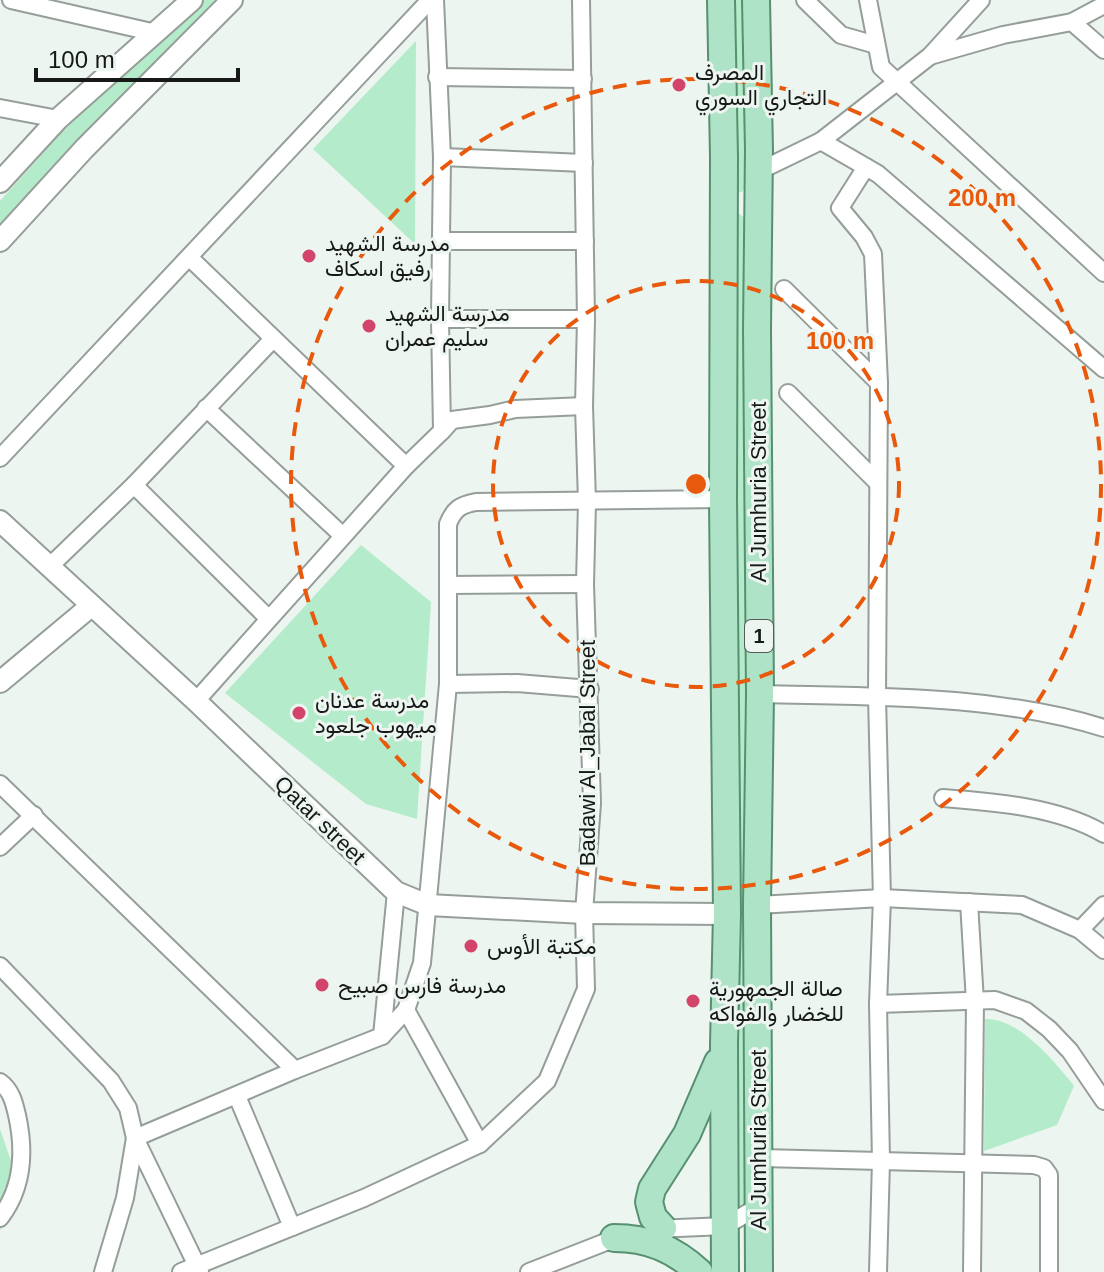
<svg xmlns="http://www.w3.org/2000/svg" width="1104" height="1272" font-family="Arial,Vazirmatn,sans-serif">
  <rect width="100%" height="100%" fill="#ecf5ef"/>
  <g fill="#b4ebca">
    <path d="M200 0H221L0 232V201L63 131Z"/>
    <path d="M730 0H744L745 187 742 192 735 193Z"/>
    <path d="M416 41 415 244 313 149Z"/>
    <path d="M738 213 746 219 754 1201 740 1210 731 220Z"/>
    <path d="M361 545 431 602 417 819 366 804 225 693Z"/>
    <path d="M985 1019C1018 1017 1055 1062 1074 1086L1057 1125 984 1151Z"/>
    <path d="M0 1129 13 1167 5 1225 0 1230Z"/>
  </g>
  <g fill="none" stroke-linecap="round" stroke-linejoin="round">
    <g stroke="#969e99" stroke-width="20">
      <g id="minor">
        <path d="M11 0 156 33"/>
        <path d="M805 0 841 35 876 45"/>
        <path d="M868 0 881 67 1104 273"/>
        <path d="M1072 22 1104 50"/>
        <path d="M930 56 1003 35 1072 22 1104 5"/>
        <path d="M437 77 583 79"/>
        <path d="M0 108 58 119"/>
        <path d="M821 141 930 56 981 0"/>
        <path d="M442 157 584 163"/>
        <path d="M866 167 840 208 864 237 873 254 879 383 877 697 882 898 878 1004 881 1161 878 1272"/>
        <path d="M759 171 821 141 878 174 1104 369"/>
        <path d="M440 241H585"/>
        <path d="M190 258 406 466"/>
        <path d="M784 289 879 383"/>
        <path d="M440 319H586"/>
        <path d="M788 393 878 483"/>
        <path d="M206 408 343 536"/>
        <path d="M442 431 452 420 490 415 515 409 584 406"/>
        <path d="M0 458 430 0"/>
        <path d="M134 485 268 618"/>
        <path d="M49 567 134 485 273 339"/>
        <path d="M448 585 585 584"/>
        <path d="M448 684 517 683 590 689"/>
        <path d="M760 694C874 697 994 694 1104 728"/>
        <path d="M196 701 406 466 442 431 440 319 442 157 435 0"/>
        <path d="M0 784 295 1070"/>
        <path d="M943 798C995 802 1059 807 1104 834"/>
        <path d="M0 847 34 815"/>
        <path d="M969 902 975 1002 972 1272"/>
        <path d="M757 905 882 898 1022 905 1080 930 1104 950"/>
        <path d="M1080 930 1104 905"/>
        <path d="M0 966 111 1081 128 1108 135 1138 200 1272"/>
        <path d="M878 1004 995 1000 1026 1011 1049 1029 1070 1051 1104 1101"/>
        <path d="M406 1010 480 1144"/>
        <path d="M382 1036 396 892"/>
        <path d="M0 1082C11 1090 14 1102 17 1115 25 1151 23 1188 0 1218"/>
        <path d="M237 1096 292 1227"/>
        <path d="M760 1158 1034 1165 1044 1168 1049 1175V1272"/>
        <path d="M655 1229 725 1226 758 1207"/>
        <path d="M103 1272 125 1198 135 1138 295 1070 382 1036 406 1010 422 963 448 684V524C454 509 460 505 476 502L723 499"/>
        <path d="M181 1272 364 1198 480 1144 547 1081 586 989 584 913 592 803 585 584 587 502 584 406 586 319 581 0"/>
        <path d="M529 1272 621 1236"/>
      </g>
    </g>
    <g stroke="#969e99" stroke-width="24">
      <g id="tertiary">
        <path d="M0 182 58 119 192 0"/>
        <path d="M0 241 84 149 232 0"/>
        <path d="M0 521 196 701 396 892 428 905 584 913 727 914"/>
        <path d="M0 682 91 606"/>
      </g>
    </g>
    <g stroke="#579071" stroke-width="30">
      <g id="primary">
        <path d="M721 0 724 157 723 499 727 914 724 1044 725 1272"/>
        <path d="M756 0 759 150 757 330 760 694 757 905 759 1272"/>
        <path d="M663 1228 653 1217 649 1202 652 1189 687 1134 718 1062"/>
        <path d="M614 1238C648 1238 674 1249 699 1272"/>
      </g>
    </g>
    <use href="#minor" stroke="#fff" stroke-width="16"/>
    <use href="#tertiary" stroke="#fff" stroke-width="20"/>
    <use href="#primary" stroke="#afe3c7" stroke-width="26"/>
  </g>
  <g fill="none" stroke="#e8590c" stroke-width="4" stroke-dasharray="14 10">
    <circle cx="696" cy="484" r="203"/>
    <circle cx="696" cy="484" r="405"/>
  </g>
  <g fill="#d3446a" stroke="#ecf5ef" stroke-width="3">
    <circle cx="679" cy="85" r="8"/>
    <circle cx="309" cy="256" r="8"/>
    <circle cx="369" cy="326" r="8"/>
    <circle cx="299" cy="713" r="8"/>
    <circle cx="471" cy="946" r="8"/>
    <circle cx="322" cy="985" r="8"/>
    <circle cx="693" cy="1001" r="8"/>
  </g>
  <g text-anchor="middle" dominant-baseline="central" stroke-width="6" stroke-linejoin="round" paint-order="stroke">
    <rect fill="#ecf5ef" stroke="#565b58" stroke-width="2" x="745" y="620" width="28" height="32" rx="6"/>
    <g font-size="20" font-weight="bold" fill="#161917">
      <text x="759" y="636">1</text>
    </g>
    <g font-size="22" fill="#161917" stroke="#ecf5ef" text-anchor="start">
      <text x="695" y="72">المصرف<tspan x="695" dy="25">التجاري السوري</tspan></text>
      <text x="325" y="243">مدرسة الشهيد<tspan x="325" dy="25">رفيق اسكاف</tspan></text>
      <text x="385" y="313">مدرسة الشهيد<tspan x="385" dy="25">سليم عمران</tspan></text>
      <text x="315" y="700">مدرسة عدنان<tspan x="315" dy="25">ميهوب جلعود</tspan></text>
      <text x="487" y="946">مكتبة الأوس</text>
      <text x="338" y="985">مدرسة فارس صبيح</text>
      <text x="709" y="988">صالة الجمهورية<tspan x="709" dy="25">للخضار والفواكه</tspan></text>
    </g>
    <g font-size="22" fill="#161917" stroke="#ecf5ef">
      <text transform="translate(758 492) rotate(-90)">Al Jumhuria Street</text>
      <text transform="translate(587 753) rotate(-90)">Badawi Al_Jabal Street</text>
      <text transform="translate(320 820) rotate(44)">Qatar street</text>
      <text transform="translate(758 1140) rotate(-90)">Al Jumhuria Street</text>
    </g>
  </g>
  <circle cx="696" cy="484" r="12" fill="#e8590c" stroke="#ecf5ef" stroke-width="4"/>
  <g font-size="24" text-anchor="middle" font-weight="bold" fill="#e8590c" stroke="#ecf5ef" stroke-width="6" stroke-linejoin="round" paint-order="stroke">
    <text x="982" y="206">200 m</text>
    <text x="840" y="349">100 m</text>
  </g>
  <path d="M36 68v12h202v-12" fill="none" stroke="#161917" stroke-width="4"/>
  <text x="48" y="68" font-size="24" fill="#161917" stroke="#ecf5ef" stroke-width="6" paint-order="stroke">100 m</text>
</svg>
